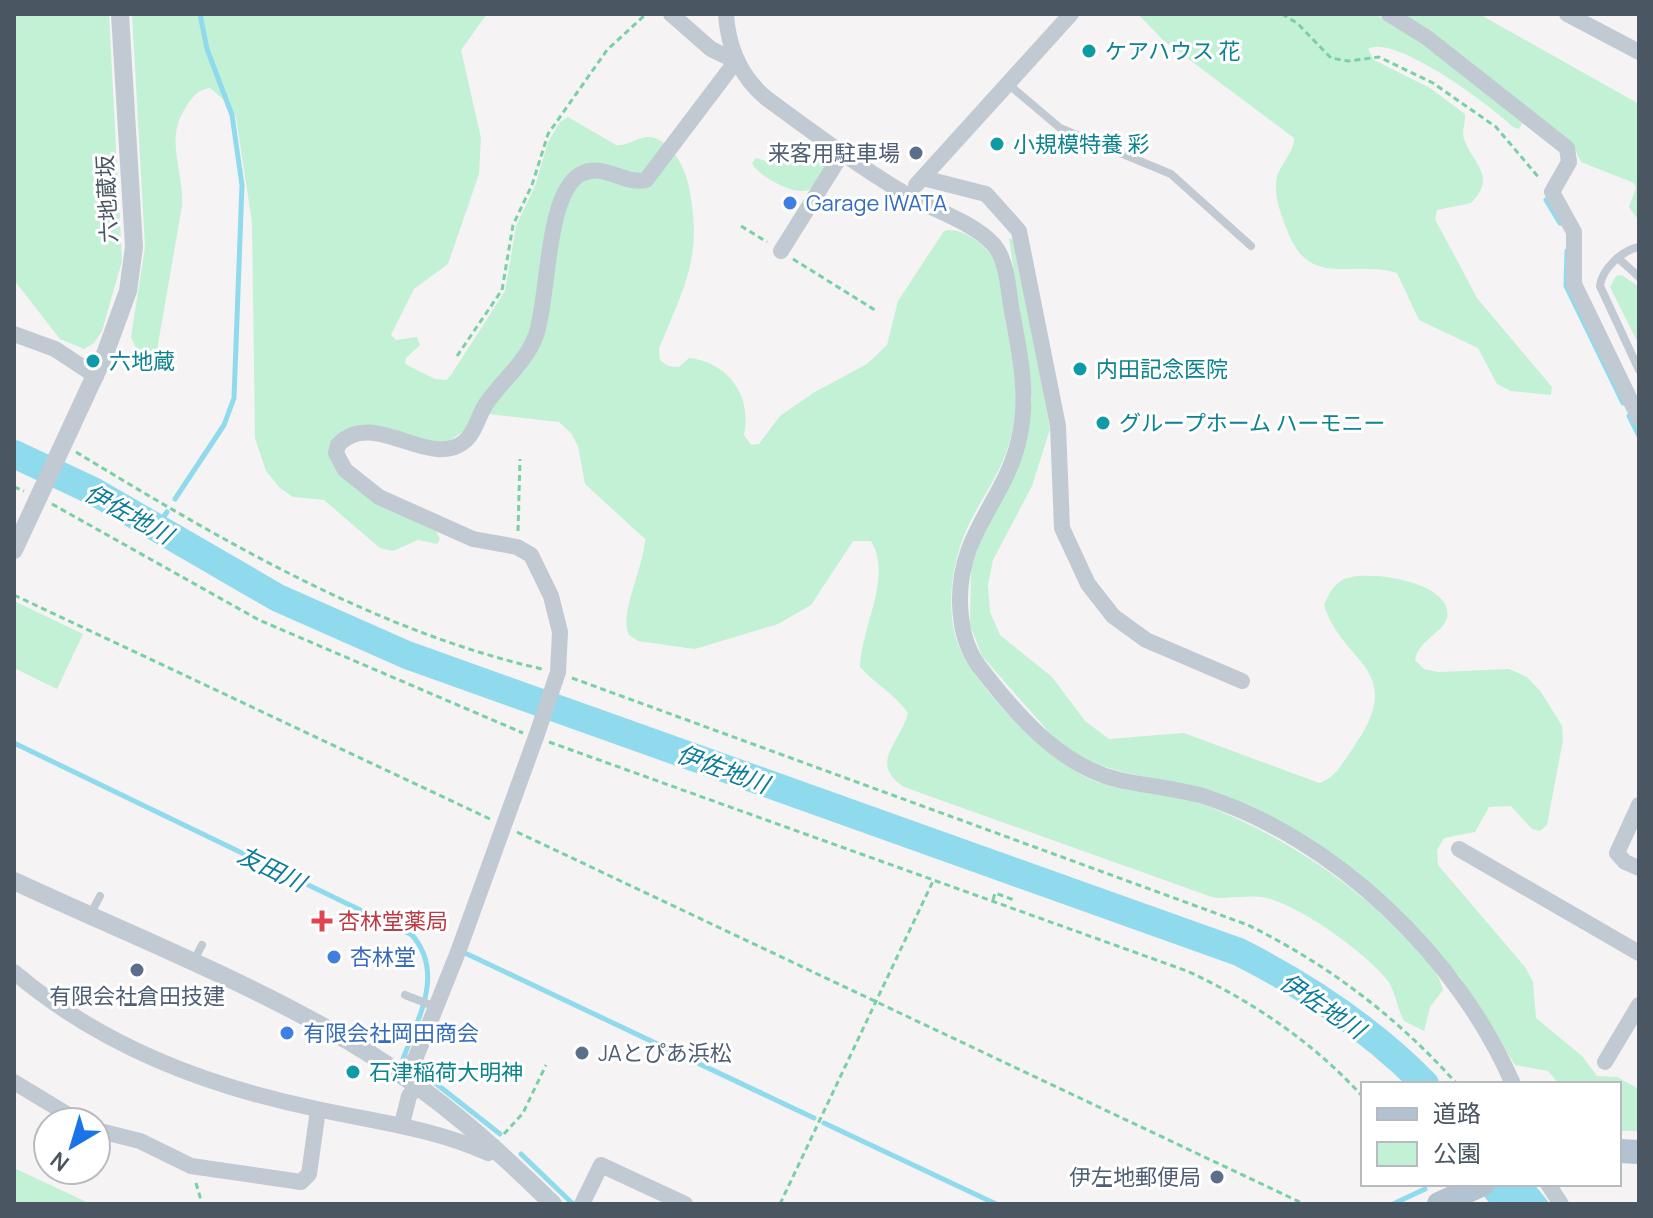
<svg xmlns="http://www.w3.org/2000/svg" width="1653" height="1218" font-family="Manrope,'Noto Sans JP',sans-serif">
  <rect width="100%" height="100%" fill="#f5f3f3"/>
  <g fill="#c3f1d5">
    <path d="M14 14H109L122 261 102 331 94 343 84 349 60 339 14 280Z"/>
    <path d="M132 14H487L461 50 481 138 479 174 448 264 414 289 391 335 396 340 417 337 420 345 406 358 405 364 435 379 446 380 451 375 505 291 516 226 535 186 548 142 560 122 568 117 616 145C631 147 642 132 657 139 673 146 684 166 688 183 704 256 685 284 659 349L660 360 668 366 679 367 689 358C730 363 752 397 744 435L751 445 759 444 780 416 813 393 867 364 887 345 898 301 944 231C958 226 982 242 990 254 1002 271 1002 299 1005 319 1013 361 1022 402 1009 444 1001 472 984 494 971 520 953 555 944 606 958 644 973 686 1054 767 1097 782 1131 794 1169 793 1204 805 1273 831 1339 873 1392 924 1411 943 1437 965 1443 990L1430 1007 1424 1031 1404 1021C1397 1008 1396 993 1388 981 1366 953 1302 907 1267 898 1248 894 1230 900 1212 897L904 787C868 763 900 744 908 713 895 694 875 684 860 667 861 627 893 577 871 541H853L811 605 778 624 695 649 638 641 629 635C618 616 645 564 645 539L585 484 578 446 571 433 559 422 488 414 445 444 382 429 332 454 436 531 440 539 437 544 418 540 393 551 380 548 324 500 293 497 280 488 266 471 255 438 252 222 236 118 230 105 210 88C197 90 193 96 186 107 164 139 184 170 182 206L157 350 150 362 141 360 131 337 145 247Z"/>
    <path d="M1138 14H1375L1410 34 1522 123 1519 129 1513 127C1493 107 1394 33 1368 49L1374 60 1430 88 1465 114C1466 123 1461 131 1464 139 1472 163 1498 176 1471 203L1437 210 1435 219 1477 298 1552 387 1551 395 1511 391 1497 384 1478 348 1419 320 1397 273C1349 259 1310 290 1287 230 1281 214 1275 200 1276 183 1277 166 1295 153 1294 138L1163 40Z"/>
    <path d="M1404 14H1479L1639 104V221L1629 207 1636 188 1634 183 1581 162 1573 145Z"/>
    <path d="M820 154 829 160C825 168 819 182 812 188 797 199 758 176 752 163L756 158C774 165 792 159 811 161Z"/>
    <path d="M1009 238 1014 240 1050 429 1032 486 993 560 988 585 990 612 1000 635 1052 677 1085 721 1109 739 1184 733 1319 783C1336 778 1343 762 1353 748 1409 668 1343 666 1324 605 1328 596 1333 585 1342 580 1365 568 1454 582 1447 617 1444 633 1420 638 1415 660L1424 669 1438 672 1509 669 1527 677 1541 692 1562 726 1563 740 1547 825 1540 831 1532 829 1511 806 1489 807 1475 832 1444 838 1437 850 1438 865 1525 967 1533 982 1536 1018 1582 1056 1597 1076 1617 1077 1639 1089V1131H1619V1084H1559L1548 1071 1515 1065 1460 977 1387 898 1205 789 1121 772 1085 760 1054 738 982 656 970 625 971 568 985 527 1020 462 1032 400Z"/>
    <path d="M1622 275 1639 287V345L1610 287 1616 276Z"/>
    <path d="M14 601 83 634 57 689 14 668Z"/>
    <path d="M14 1168 91 1204H14Z"/>
  </g>
  <path fill="#90daee" d="M1495 1184H1534L1550 1204H1490L1480 1191Z"/>
  <g fill="none" stroke-linecap="round" stroke-linejoin="round">
    <g stroke="#90daee" stroke-width="5">
      <path d="M1546 200 1560 223"/>
      <path d="M1567 251 1566 286 1623 403"/>
      <path d="M1629 416 1639 436"/>
      <path d="M175 499 224 425 234 398 242 185 232 115 207 49 200 14"/>
      <path d="M155 529 167 512"/>
      <path d="M14 743 412 935C445 973 418 1018 403 1059"/>
      <path d="M465 953 814 1118"/>
      <path d="M420 1071 500 1134"/>
      <path d="M824 1123 996 1204"/>
      <path d="M521 1154 573 1204"/>
      <path d="M1393 1204 1425 1189"/>
    </g>
    <path stroke="#90daee" stroke-width="28" d="M14 454 95 492 278 598 407 655 1239 952C1308 987 1371 1029 1425 1084"/>
    <g stroke="#7ad0a6" stroke-width="3" stroke-dasharray="6 4" stroke-linecap="butt">
      <path d="M1282 14 1297 23 1331 58 1348 61 1379 57 1433 83 1496 127 1540 179"/>
      <path d="M741 226 767 242"/>
      <path d="M793 259 878 312"/>
      <path d="M457 356 502 290 513 225 532 185 548 134 607 50 646 14"/>
      <path d="M76 452C221 540 375 631 542 669"/>
      <path d="M14 487 24 491"/>
      <path d="M52 504 259 620 523 733"/>
      <path d="M518 531 520 459"/>
      <path d="M14 595 492 820"/>
      <path d="M572 678 1248 925C1329 965 1397 1017 1457 1084"/>
      <path d="M549 742 1187 971C1254 1002 1314 1043 1363 1097"/>
      <path d="M517 832 1304 1204"/>
      <path d="M993 900 995 893 1014 900"/>
      <path d="M504 1134 523 1113 546 1065"/>
      <path d="M196 1183 202 1204"/>
      <path d="M780 1204 934 879"/>
    </g>
    <g stroke="#c1cad2" stroke-width="8">
      <path d="M1008 84 1060 128 1171 174 1251 246"/>
      <path d="M1639 247C1622 250 1602 269 1600 286L1639 370"/>
      <path d="M1618 258 1639 277"/>
      <path d="M90 915 100 896"/>
      <path d="M193 962 202 945"/>
      <path d="M405 995 436 1007"/>
    </g>
    <g stroke="#c1cad2" stroke-width="16">
      <path d="M726 14C728 48 740 76 766 98 811 131 858 166 907 195 933 210 973 222 993 244 1008 261 1008 290 1012 312 1020 355 1029 396 1019 439 1005 502 958 532 960 604 961 627 965 646 978 665 1014 712 1059 766 1119 780 1146 786 1175 788 1203 796 1336 839 1458 957 1513 1084"/>
      <path d="M1389 14 1426 37 1567 148 1569 162 1552 192 1574 232V284L1639 418"/>
      <path d="M1567 14 1639 52"/>
      <path d="M923 178 986 194 1019 231 1058 426 1062 528 1088 584 1113 616 1146 640 1242 681"/>
      <path d="M916 185 1071 14"/>
      <path d="M781 251 843 152"/>
      <path d="M14 334 55 349 96 376"/>
      <path d="M1639 805 1617 853 1625 862 1639 868"/>
      <path d="M1459 849 1639 953"/>
      <path d="M14 972C101 1046 206 1086 317 1109 376 1122 432 1128 488 1153L494 1147"/>
      <path d="M1605 1062 1639 1005"/>
      <path d="M403 1075 416 1057 458 952 537 734 558 672 560 632 551 596 531 555 517 547 473 539 379 497 345 470 336 453 338 445C373 407 430 471 465 441 476 431 478 416 486 404 502 380 526 363 536 335 549 300 545 193 581 174 603 162 624 185 646 180L736 61 711 49 671 14"/>
      <path d="M14 1082 80 1122"/>
      <path d="M402 1124 409 1096 417 1085"/>
      <path d="M96 1130 140 1141 191 1166 301 1182 309 1174 318 1110"/>
      <path d="M1548 1184 1561 1204"/>
      <path d="M582 1204 601 1165 685 1204"/>
    </g>
    <g stroke="#c1cad2" stroke-width="18">
      <path d="M14 550 105 354 128 291 134 247 120 14"/>
      <path d="M14 881C130 935 263 987 370 1054 438 1096 496 1148 553 1204"/>
    </g>
    <g stroke="#b3c2d1" stroke-width="24">
      <path d="M1619 1151 1639 1152"/>
      <path d="M1439 1204 1483 1184"/>
    </g>
  </g>
  <g fill="#0f9aa8" stroke="#fff" stroke-width="3">
    <circle cx="1089" cy="51" r="8"/>
    <circle cx="997" cy="144" r="8"/>
    <circle cx="93" cy="361" r="8"/>
    <circle cx="1080" cy="369" r="8"/>
    <circle cx="1103" cy="423" r="8"/>
    <circle cx="353" cy="1072" r="8"/>
  </g>
  <g fill="#5c6f8a" stroke="#fff" stroke-width="3">
    <circle cx="916" cy="153" r="8"/>
    <circle cx="137" cy="970" r="8"/>
    <circle cx="582" cy="1053" r="8"/>
    <circle cx="1217" cy="1177" r="8"/>
  </g>
  <g fill="#3f7fe0" stroke="#fff" stroke-width="3">
    <circle cx="790" cy="203" r="8"/>
    <circle cx="334" cy="957" r="8"/>
    <circle cx="287" cy="1033" r="8"/>
  </g>
  <path fill="#e0444e" stroke="#fff" stroke-width="3" d="M318 909h8v8h8v8h-8v8h-8v-8h-8v-8h8z"/>
  <g text-anchor="middle" dominant-baseline="central" stroke-width="6" stroke-linejoin="round" paint-order="stroke">
    <g font-size="22" fill="#0d838f" stroke="#fff" text-anchor="start">
      <text x="1105" y="51">ケアハウス 花</text>
      <text x="1013" y="144">小規模特養 彩</text>
      <text x="109" y="361">六地蔵</text>
      <text x="1096" y="369">内田記念医院</text>
      <text x="1119" y="423">グループホーム ハーモニー</text>
      <text x="369" y="1072">石津稲荷大明神</text>
    </g>
    <g font-size="22" fill="#4e5e75" stroke="#fff" text-anchor="end">
      <text x="900" y="153">来客用駐車場</text>
      <text x="137" y="996" text-anchor="middle">有限会社倉田技建</text>
      <text x="598" y="1053" text-anchor="start">JAとぴあ浜松</text>
      <text x="1201" y="1177">伊左地郵便局</text>
    </g>
    <g font-size="22" fill="#4a5661" stroke="#fff">
      <text transform="translate(107 199) rotate(-93)">六地蔵坂</text>
    </g>
    <g font-size="22" fill="#366cbe" stroke="#fff" text-anchor="start">
      <text x="806" y="203">Garage IWATA</text>
      <text x="350" y="957">杏林堂</text>
      <text x="303" y="1033">有限会社岡田商会</text>
    </g>
    <g font-size="22" fill="#be3a42" stroke="#fff" text-anchor="start">
      <text x="338" y="921">杏林堂薬局</text>
    </g>
    <g font-size="24" font-style="italic" fill="#0c7c9b" stroke="#fff">
      <text transform="translate(129 513) rotate(29)">伊佐地川</text>
      <text transform="translate(723 768) rotate(20)">伊佐地川</text>
      <text transform="translate(272 868) rotate(26)">友田川</text>
      <text transform="translate(1323 1005) rotate(34)">伊佐地川</text>
    </g>
  </g>
  <rect width="1653" height="1218" fill="none" stroke="#4a5661" stroke-width="32"/>
  <rect x="1361" y="1082" width="260" height="104" fill="#ffffff" stroke="#b7bbc0" stroke-width="2"/>
  <rect x="1377" y="1108" width="40" height="12" fill="#b3c2d1" stroke="#b7bbc0" stroke-width="2"/>
  <text x="1433" y="1122" font-size="24" fill="#4a5661">道路</text>
  <rect x="1377" y="1142" width="40" height="24" fill="#c3f1d5" stroke="#b7bbc0" stroke-width="2"/>
  <text x="1433" y="1162" font-size="24" fill="#4a5661">公園</text>
  <g transform="translate(72 1146) rotate(218)"><circle r="38" fill="#ffffff" stroke="#b7bbc0" stroke-width="2"/>
  <path d="M0-6L14 30L0 20L-14 30Z" fill="#1a73e8"/>
  <text y="-12" font-size="22" font-weight="bold" text-anchor="middle" fill="#4a5661">N</text>
  </g>
</svg>
